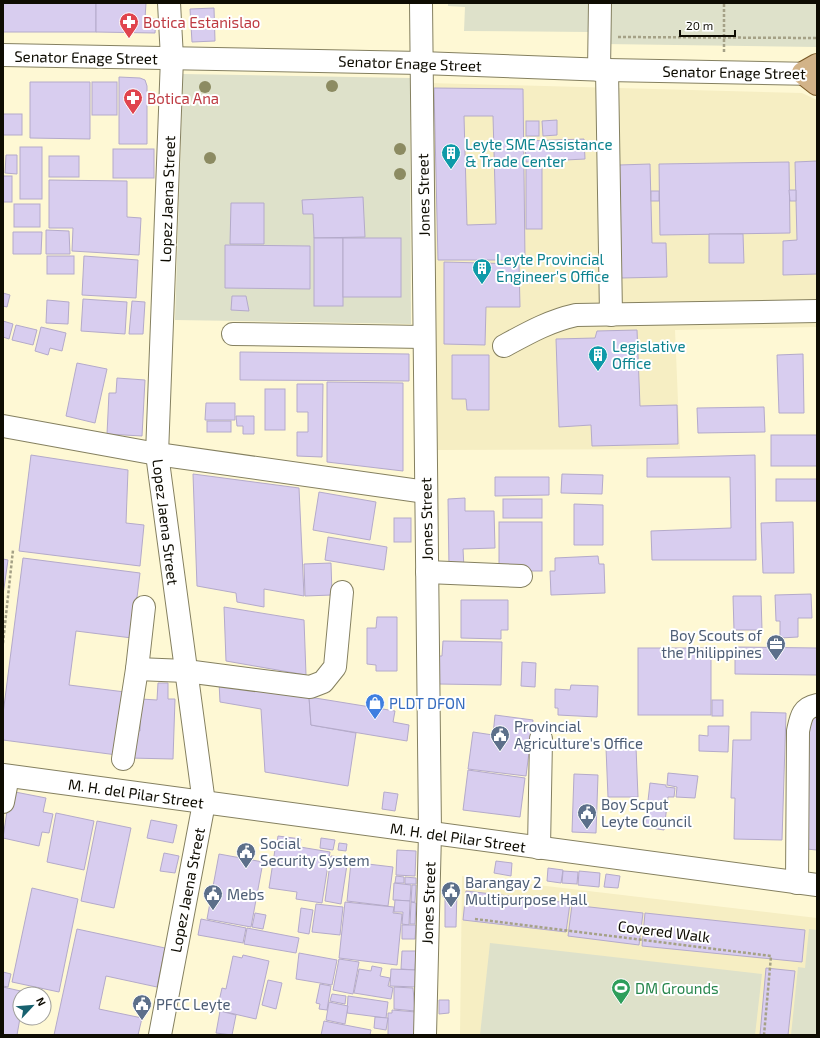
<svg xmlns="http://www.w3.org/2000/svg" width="820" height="1038" font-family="'Exo 2',sans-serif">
  <rect width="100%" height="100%" fill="#fef8d4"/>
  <g fill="#f6eec3">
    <path d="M429 83 802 93 817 100V327L675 330 680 449 436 450Z"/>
    <path d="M462 876 817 918V1035H460Z"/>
  </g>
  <g fill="#dee1ca">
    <path d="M448 3H817V47L605 44 589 32 464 31 465 7 448 6Z"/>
    <path d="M183 74 410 78 411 324 175 320Z"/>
    <path d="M809 929 817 930V1035H791L798 967 805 968Z"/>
    <path d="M490 943 762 974 755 1035H480Z"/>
  </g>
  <g fill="#d8cdef" stroke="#b4aaca" fill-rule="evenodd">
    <rect x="3" y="3" width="93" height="29"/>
    <path d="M96 3H146L145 19H156L155 33 96 32Z"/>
    <path d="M214 8 215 41 192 42 190 9Z"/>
    <path d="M119 77 140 78 145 80 147 86V144H119Z"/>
    <path d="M30 82H90V139L30 138Z"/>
    <rect x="92" y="82" width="25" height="33"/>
    <path d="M434 88 523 89 525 260H438ZM464 116H493L496 224 467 225Z"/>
    <rect x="3" y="114" width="19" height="21"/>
    <path d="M557 120V135L543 136 542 121Z"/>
    <rect x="526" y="121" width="13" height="15"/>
    <path d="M584 139 585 159 526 162 525 141Z"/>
    <rect x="20" y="147" width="22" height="52"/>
    <rect x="113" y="149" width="41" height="29"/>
    <path d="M6 155H17V174L5 173Z"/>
    <rect x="49" y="156" width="30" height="21"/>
    <path d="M817 161V274L783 275V241L797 240 795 162Z"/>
    <path d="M789 162 790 233 660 235 659 164Z"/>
    <path d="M650 164 652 243H666L667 277 621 278 619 165Z"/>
    <rect x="526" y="167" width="16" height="62"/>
    <rect x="3" y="176" width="9" height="26"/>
    <path d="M49 180 127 181V217L141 218 139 255 72 251 73 228H49Z"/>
    <path d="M789 190H796V201H790Z"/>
    <rect x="651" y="191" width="8" height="10"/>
    <path d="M363 197 365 237 314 238 313 214H303L302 200Z"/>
    <path d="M231 203H264V244H230Z"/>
    <rect x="14" y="204" width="26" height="23"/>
    <path d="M46 230 69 231 70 254H46Z"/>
    <path d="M13 232H42L41 254H13Z"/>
    <path d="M709 234H743L744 263H709Z"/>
    <rect x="314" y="238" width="29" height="68"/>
    <rect x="343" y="238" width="58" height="59"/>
    <path d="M225 245 310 246V289L225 288Z"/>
    <rect x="47" y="256" width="27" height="18"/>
    <path d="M84 256 138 260 136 298 82 295Z"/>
    <path d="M444 262 519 264 520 307H486L485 345 444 344Z"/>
    <path d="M3 293 10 295 7 307 3 306Z"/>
    <path d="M232 296H246L249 311 231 310Z"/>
    <path d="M83 299 127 302 125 334 81 331Z"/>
    <path d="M47 300 69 302 68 324 46 323Z"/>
    <path d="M132 301 145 302 143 334H129Z"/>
    <path d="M3 321 13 324 9 339 3 337Z"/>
    <path d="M16 325 37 330 33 345 12 340Z"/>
    <path d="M41 327 66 333 62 351 50 348 48 355 35 351Z"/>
    <path d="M637 330 640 406 677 405 678 444 592 446 591 425 559 427 556 339 595 338 597 331Z"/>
    <path d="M240 352 409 354V381L240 380Z"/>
    <path d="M803 354 804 413H779L777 355Z"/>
    <path d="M452 355H489V410H467L466 399H452Z"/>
    <path d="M77 363 107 369 95 423 66 416Z"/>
    <path d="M117 378 145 380 142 436 107 434 109 393H116Z"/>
    <path d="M327 382 403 383V471L327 462Z"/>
    <path d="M297 384H323L322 457 297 456V432H308V412H297Z"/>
    <rect x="265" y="389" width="20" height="41"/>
    <path d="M206 403H235V420H205Z"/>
    <path d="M764 407 765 432 698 433 697 408Z"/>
    <path d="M236 416H254V434H243V426H237Z"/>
    <rect x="207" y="421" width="24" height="11"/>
    <rect x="771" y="435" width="46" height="31"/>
    <path d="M31 455 128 470 126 523 144 525 140 566 19 551Z"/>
    <path d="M755 455 756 560H652L651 531 731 528 730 477H647V458Z"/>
    <path d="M193 474 299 488 304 596 264 589V607L237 602 236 593 197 586Z"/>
    <path d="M562 474 603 475 602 494 561 493Z"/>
    <path d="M495 477H549V495L495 496Z"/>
    <rect x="776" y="479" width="41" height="22"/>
    <path d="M319 492 376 502 370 540 313 530Z"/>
    <path d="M465 498V511H494L495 548 463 549 464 568H449L448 499Z"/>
    <rect x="503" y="499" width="39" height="19"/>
    <path d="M574 504 603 505V545H574Z"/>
    <rect x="394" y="518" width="17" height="24"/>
    <rect x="499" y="522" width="43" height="49"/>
    <path d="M793 522 794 573H763L761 523Z"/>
    <path d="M328 537 387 547 384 570 325 560Z"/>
    <path d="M598 556 599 564H604L605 593 551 595 550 571H555V558Z"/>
    <path d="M23 558 140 573 132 638 76 631 69 685 125 692 117 755 3 740V714Z"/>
    <path d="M3 559 8 560 3 595Z"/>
    <path d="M331 563 332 595 305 596 304 564Z"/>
    <path d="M811 594 812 618H798V637L780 638V621H776L775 595Z"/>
    <path d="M733 596H761L762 630H734Z"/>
    <path d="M461 600H508V630H501V639L461 638Z"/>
    <path d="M224 607 304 620 306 675 226 661Z"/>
    <path d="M377 617H397V671H376V665L367 664V628H376Z"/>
    <path d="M443 641 502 642 501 685 439 684V656H442Z"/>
    <path d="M735 647 817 648V675L735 674Z"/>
    <rect x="638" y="648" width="73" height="67"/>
    <path d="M522 662 536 663 535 687 521 686Z"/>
    <path d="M219 682 309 697 311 725 356 733 348 786 265 772 261 709 220 702Z"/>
    <path d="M158 683H168V699H175L173 759 130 758V731H140L141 699 157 700Z"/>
    <path d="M571 685 598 686 597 717 558 715V708H555V689L570 690Z"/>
    <path d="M309 697 395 711 393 722 409 725 407 741 311 725Z"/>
    <rect x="712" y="700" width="11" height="16"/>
    <path d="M810 707H817V850L806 849Z"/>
    <path d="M751 712 786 713 782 840 734 839 735 798H731L733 740H751Z"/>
    <path d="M495 715 533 720 526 776 468 769 473 732 493 735Z"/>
    <path d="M708 726H729L728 752 699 751V735L708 736Z"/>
    <path d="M636 747 638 797H608L606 748Z"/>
    <path d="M468 770 525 778 520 817 463 810Z"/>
    <path d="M668 773 698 776 695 798 676 797 677 787 667 785Z"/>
    <path d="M574 774 598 775 596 833 572 832Z"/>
    <path d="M650 783 666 785V787L675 788 674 797H668L664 830 645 827Z"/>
    <path d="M10 791 46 798 43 812 53 814 49 833 42 832 39 846 3 838Z"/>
    <path d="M384 792 398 794 395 811 382 809Z"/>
    <path d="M56 813 94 821 84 870 47 862Z"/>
    <path d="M151 820 177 825 173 843 147 838Z"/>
    <path d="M97 821 131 828 114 908 81 901Z"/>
    <path d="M278 836 301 839 299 846 277 843Z"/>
    <path d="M321 838 335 840 333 850 320 848Z"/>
    <path d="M276 843 330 852 322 903 296 899 297 892 269 888Z"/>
    <path d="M339 843 347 844 346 851 338 850Z"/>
    <path d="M397 850 416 851 415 876 396 875Z"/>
    <path d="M164 853 179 856 175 873 160 871Z"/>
    <path d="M219 854 263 862 251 927 207 919Z"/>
    <path d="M331 856 348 858 341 904 325 901Z"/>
    <path d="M496 861 512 863 511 876 494 873Z"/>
    <path d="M351 862 393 867 388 906 347 901Z"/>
    <path d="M548 868 563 870 561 883 547 881Z"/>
    <path d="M563 871 578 872 577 884 562 883Z"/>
    <path d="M579 871 600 873 599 887 578 885Z"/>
    <path d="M606 874 620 876 618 888 604 887Z"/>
    <path d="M396 876 404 877V883H395Z"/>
    <path d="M405 877 416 878V884H405Z"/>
    <path d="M394 883 411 885 410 901 393 900Z"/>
    <path d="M412 885H416L415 902H411Z"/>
    <path d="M32 888 78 899 59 992 12 982Z"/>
    <path d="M443 890H457L456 927H445V897H443Z"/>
    <path d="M466 891 570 903 566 932 463 920Z"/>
    <path d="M395 900 410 901 409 925 402 924 403 912H394Z"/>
    <path d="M345 902 394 907 393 913 402 914 397 965 339 958Z"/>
    <path d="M411 902 416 903 415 924H410Z"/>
    <path d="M316 904 343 907 340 935 312 932Z"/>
    <path d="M572 905 643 913 639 945 568 936Z"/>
    <path d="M301 908 313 910 309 934 298 932Z"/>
    <path d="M255 913 266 915 263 929 252 927Z"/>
    <path d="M645 913 805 930 802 962 642 946Z"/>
    <path d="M201 919 246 928 243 943 198 935Z"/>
    <path d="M402 925H416L415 939H402Z"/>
    <path d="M247 928 299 938 296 953 244 944Z"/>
    <path d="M77 929 165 948 157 987 106 976 99 1009 142 1018 138 1035H54Z"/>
    <path d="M402 951H416L415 970 401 969Z"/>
    <path d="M299 953 337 960 332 985 296 979Z"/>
    <path d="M243 955 269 961 256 1019 217 1010 222 988 226 989 233 956 242 958Z"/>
    <path d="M339 959 359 962 353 994 333 990Z"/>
    <path d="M372 966 382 968 380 976 390 978 388 986 393 988 391 999 354 993 359 969 371 971Z"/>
    <path d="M766 968 795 971 788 1035H760Z"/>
    <path d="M391 969 416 970V987L390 986Z"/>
    <path d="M3 972 11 974 8 987 3 986Z"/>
    <path d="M268 980 282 983 276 1009 262 1005Z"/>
    <path d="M320 984 331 986 327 1010 319 1009 320 1004 316 1003Z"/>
    <path d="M3 987 25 992V994H20V1018L17 1035H3Z"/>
    <path d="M394 987 413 988 415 1011 394 1009Z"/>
    <path d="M332 994 346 996 345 1004 330 1001Z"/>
    <path d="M348 996 388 1002 386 1018 347 1013Z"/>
    <path d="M439 1000H449V1013L439 1014Z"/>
    <path d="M329 1002 348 1006 345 1024 326 1020Z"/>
    <path d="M392 1010 416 1012V1035H388V1013H392Z"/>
    <path d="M220 1011 236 1015 232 1035 216 1033Z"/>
    <path d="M375 1017 388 1018 386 1030 374 1028Z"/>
    <path d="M324 1021 371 1030 370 1035H321Z"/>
  </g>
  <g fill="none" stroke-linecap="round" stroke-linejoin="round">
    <g stroke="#858060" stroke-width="24">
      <g id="minor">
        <path d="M421 3 430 833 425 1035"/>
        <path d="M3 55 421 63 607 70 817 74"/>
        <path d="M599 70 600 3"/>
        <path d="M607 70 611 315"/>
        <path d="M233 334 424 337"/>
        <path d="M504 346C528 333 549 321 576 315L817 311"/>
        <path d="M3 426 157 454 426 492"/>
        <path d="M427 572 521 576"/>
        <path d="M137 669 186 671 310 687 323 682 335 667 342 592"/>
        <path d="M123 759 137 669 144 607"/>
        <path d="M3 775 817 885"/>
        <path d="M3 802 8 776"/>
        <path d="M539 848 541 739"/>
        <path d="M797 883 798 731C801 717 802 708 817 705"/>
        <path d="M160 1035 204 803 157 454 172 58 169 3"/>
      </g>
    </g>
    <g stroke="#7a5825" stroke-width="24">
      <path id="major" d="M817 65 803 73 817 84"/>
    </g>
    <g stroke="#a5a186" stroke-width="2.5" stroke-dasharray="3 2" stroke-linecap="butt">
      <path d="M618 37 817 38"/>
      <path d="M724 52V3"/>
      <path d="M3 643 13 550"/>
      <path d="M475 919 771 956 764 1035"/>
    </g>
    <use href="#minor" stroke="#fff" stroke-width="22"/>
    <use href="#major" stroke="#d2b388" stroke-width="22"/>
  </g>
  <g fill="#8c8b62">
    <circle cx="332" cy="86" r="6"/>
    <circle cx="205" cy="87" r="6"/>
    <circle cx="400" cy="149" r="6"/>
    <circle cx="210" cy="158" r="6"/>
    <circle cx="400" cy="174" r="6"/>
  </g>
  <defs>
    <g id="pharmacy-pin" transform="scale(1)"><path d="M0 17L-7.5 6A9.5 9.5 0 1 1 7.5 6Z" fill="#e0444e" stroke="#fff"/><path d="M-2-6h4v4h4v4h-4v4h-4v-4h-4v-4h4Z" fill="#fff"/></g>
    <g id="building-pin" transform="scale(1)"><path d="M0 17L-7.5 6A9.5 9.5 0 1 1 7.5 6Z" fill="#0f9aa8" stroke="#fff"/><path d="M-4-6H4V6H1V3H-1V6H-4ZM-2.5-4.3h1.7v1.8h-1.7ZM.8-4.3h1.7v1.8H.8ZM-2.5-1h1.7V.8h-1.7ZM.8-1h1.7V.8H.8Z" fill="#fff"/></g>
    <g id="office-pin" transform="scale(1)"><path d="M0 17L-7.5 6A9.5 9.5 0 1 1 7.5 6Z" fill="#5c6f8a" stroke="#fff"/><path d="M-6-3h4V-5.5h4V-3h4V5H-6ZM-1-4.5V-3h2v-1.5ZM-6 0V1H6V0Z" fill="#fff"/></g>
    <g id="shop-pin" transform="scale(1)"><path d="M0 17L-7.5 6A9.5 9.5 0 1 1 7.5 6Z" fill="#3f7fe0" stroke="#fff"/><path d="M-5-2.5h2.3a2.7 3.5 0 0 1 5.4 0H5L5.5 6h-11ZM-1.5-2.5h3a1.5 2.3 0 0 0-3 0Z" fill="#fff"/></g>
    <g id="civic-pin" transform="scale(1)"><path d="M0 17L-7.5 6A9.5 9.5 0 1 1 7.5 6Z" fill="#5c6f8a" stroke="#fff"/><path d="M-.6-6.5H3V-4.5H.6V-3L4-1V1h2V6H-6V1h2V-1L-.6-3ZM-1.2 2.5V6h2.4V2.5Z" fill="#fff"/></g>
    <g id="stadium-pin" transform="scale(1)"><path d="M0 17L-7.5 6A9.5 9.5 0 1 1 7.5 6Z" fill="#2e9e5b" stroke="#fff"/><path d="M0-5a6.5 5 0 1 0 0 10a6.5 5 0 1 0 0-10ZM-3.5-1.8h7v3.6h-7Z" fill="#fff"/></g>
  </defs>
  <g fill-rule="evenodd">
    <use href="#pharmacy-pin" x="129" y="22"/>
    <use href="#pharmacy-pin" x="133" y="98"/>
    <use href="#building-pin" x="451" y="153"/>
    <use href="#building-pin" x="482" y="268"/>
    <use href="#building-pin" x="598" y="355"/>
    <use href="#office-pin" x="776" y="644"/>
    <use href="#shop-pin" x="375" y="703"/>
    <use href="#civic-pin" x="500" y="735"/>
    <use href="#civic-pin" x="587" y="813"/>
    <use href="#civic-pin" x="246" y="852"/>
    <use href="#civic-pin" x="451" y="891"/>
    <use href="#civic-pin" x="213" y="894"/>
    <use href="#stadium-pin" x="621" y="988"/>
    <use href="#civic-pin" x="142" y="1004"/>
  </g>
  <g text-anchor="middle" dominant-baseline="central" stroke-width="4" stroke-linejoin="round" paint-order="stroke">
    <g font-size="15" fill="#be3a42" stroke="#fff" text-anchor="start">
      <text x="143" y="22">Botica Estanislao</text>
      <text x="147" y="98">Botica Ana</text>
    </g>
    <g font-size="15" fill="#0e0c02" stroke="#fff">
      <text transform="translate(86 57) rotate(1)">Senator Enage Street</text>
      <text transform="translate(410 63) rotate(2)">Senator Enage Street</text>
      <text transform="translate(734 72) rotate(1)">Senator Enage Street</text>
      <text transform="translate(423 195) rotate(-91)">Jones Street</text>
      <text transform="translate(167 199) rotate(-88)">Lopez Jaena Street</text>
      <text transform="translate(426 519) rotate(-91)">Jones Street</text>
      <text transform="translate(166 522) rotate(83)">Lopez Jaena Street</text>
      <text transform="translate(136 793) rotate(8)">M. H. del Pilar Street</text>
      <text transform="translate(458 837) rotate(8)">M. H. del Pilar Street</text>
      <text transform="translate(187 890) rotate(-79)">Lopez Jaena Street</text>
      <text transform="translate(428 903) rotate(-88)">Jones Street</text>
      <text transform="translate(664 931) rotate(7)">Covered Walk</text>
    </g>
    <g font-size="15" fill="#0d838f" stroke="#fff" text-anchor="start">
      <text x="465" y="144">Leyte SME Assistance<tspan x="465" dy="17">&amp; Trade Center</tspan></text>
      <text x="496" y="259">Leyte Provincial<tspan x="496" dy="17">Engineer's Office</tspan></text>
      <text x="612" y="346">Legislative<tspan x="612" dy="17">Office</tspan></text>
    </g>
    <g font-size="15" fill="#4e5e75" stroke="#fff" text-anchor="start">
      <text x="762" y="635" text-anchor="end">Boy Scouts of<tspan x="762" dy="17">the Philippines</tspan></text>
      <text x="514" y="726">Provincial<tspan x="514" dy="17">Agriculture's Office</tspan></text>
      <text x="601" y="804">Boy Scput<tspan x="601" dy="17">Leyte Council</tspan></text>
      <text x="260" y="843">Social<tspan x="260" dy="17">Security System</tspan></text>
      <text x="465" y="882">Barangay 2<tspan x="465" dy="17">Multipurpose Hall</tspan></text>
      <text x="227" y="894">Mebs</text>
      <text x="156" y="1004">PFCC Leyte</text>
    </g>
    <g font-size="15" fill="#366cbe" stroke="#fff" text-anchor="start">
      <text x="389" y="703">PLDT DFON</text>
    </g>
    <g font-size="15" fill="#27864d" stroke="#fff" text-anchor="start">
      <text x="635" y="988">DM Grounds</text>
    </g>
  </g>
  <rect width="820" height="1038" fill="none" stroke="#0e0c02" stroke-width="8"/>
  <g transform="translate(32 1006) rotate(64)"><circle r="19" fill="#ffffff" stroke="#9f9e9a"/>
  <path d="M0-3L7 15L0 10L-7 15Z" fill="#17616f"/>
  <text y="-6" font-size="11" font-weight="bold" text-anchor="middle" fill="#0e0c02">N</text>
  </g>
  <path d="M680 30v6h55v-6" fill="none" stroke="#0e0c02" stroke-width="2"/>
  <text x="686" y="30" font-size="12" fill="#0e0c02" stroke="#ffffff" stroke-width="3" paint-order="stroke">20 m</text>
</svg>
